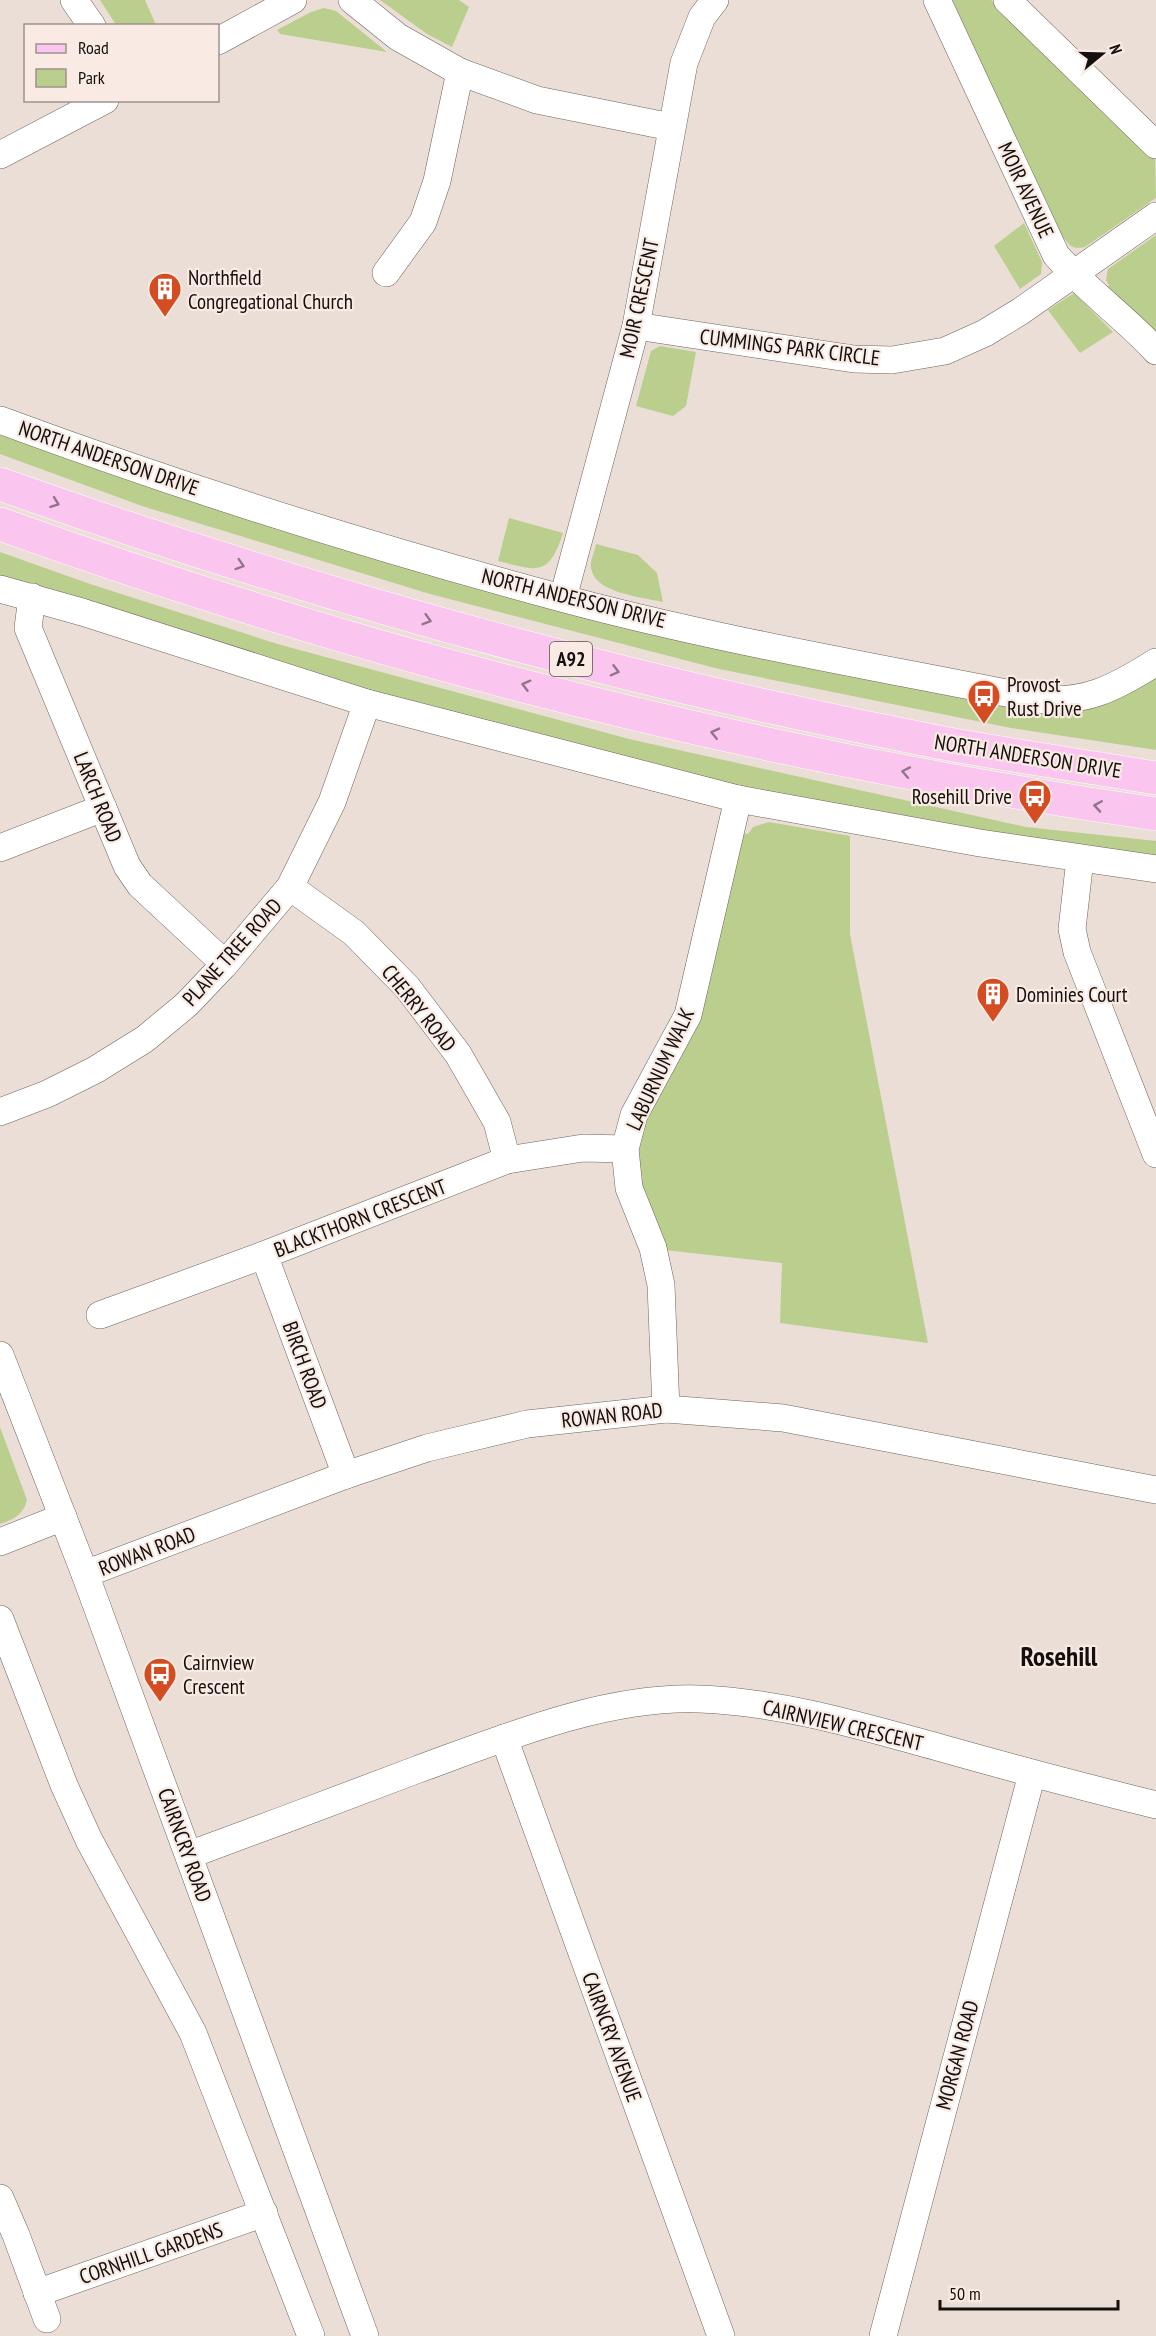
<svg xmlns="http://www.w3.org/2000/svg" width="1156" height="2336" font-family="'PT Sans Narrow',sans-serif">
  <rect width="100%" height="100%" fill="#ebded6"/>
  <g fill="#bacf8d">
    <path d="M100 0H145L156 25H116Z"/>
    <path d="M380 0H459L469 7 452 47 427 34Z"/>
    <path d="M948 0H991L1155 155 1156 198 1085 247C1075 249 1071 248 1065 239L1059 242Z"/>
    <path d="M324 8 336 11 387 52 280 34 277 30 311 12Z"/>
    <path d="M1024 223 1042 262 1041 274 1020 289 994 246Z"/>
    <path d="M1156 235V336L1106 289 1109 285 1106 280 1108 269Z"/>
    <path d="M1074 293 1113 332 1080 353 1048 310Z"/>
    <path d="M660 346 696 352 686 406 673 416 636 406 651 351Z"/>
    <path d="M0 431 253 520 1000 703 1156 673V750L1011 728 719 669 430 594 142 506 0 454Z"/>
    <path d="M509 518 563 533C549 577 537 571 498 561Z"/>
    <path d="M596 544 638 555 657 573 663 602C642 597 593 593 591 567 590 560 595 551 596 544Z"/>
    <path d="M0 552 90 584 281 645 629 739 1026 827 1156 841V861L744 791 321 680 0 577Z"/>
    <path d="M769 822 850 836V934L928 1343 780 1323 782 1263 664 1250 641 1190 637 1151 646 1117 740 833 748 834 753 827Z"/>
    <path d="M0 1427 27 1500C23 1515 14 1519 0 1524Z"/>
  </g>
  <g fill="none" stroke-linecap="round" stroke-linejoin="round">
    <g stroke="#6f635d" stroke-width="28">
      <g id="minor">
        <path d="M74 0 92 26"/>
        <path d="M352 0 398 37 460 72 537 100 671 127"/>
        <path d="M937 0 1056 255C1086 290 1125 317 1156 351"/>
        <path d="M1007 0 1156 145"/>
        <path d="M218 41 293 0"/>
        <path d="M0 155 105 100"/>
        <path d="M386 273 423 222 437 181 460 72"/>
        <path d="M636 326 854 359 892 360 945 351 985 333 1021 311 1156 216"/>
        <path d="M0 420C184 488 371 547 561 598 717 640 877 667 1036 699 1085 704 1115 688 1156 662"/>
        <path d="M0 589 82 612 367 703 738 799 980 843 1156 869"/>
        <path d="M32 597 28 628 127 866 140 885 225 964"/>
        <path d="M563 598 636 326 684 63 702 17 715 0"/>
        <path d="M0 848 103 808"/>
        <path d="M1080 859 1072 929 1077 952 1156 1154"/>
        <path d="M290 887 354 933 407 987 458 1054 497 1122 507 1160"/>
        <path d="M0 1112 47 1094 95 1070 145 1039 187 1004 225 964 290 887 332 802 367 703"/>
        <path d="M264 1255 346 1475"/>
        <path d="M100 1315 264 1255 507 1160 583 1148 625 1149"/>
        <path d="M0 1355 85 1574 365 2336"/>
        <path d="M666 1409 661 1285 653 1248 629 1188 625 1149 634 1115 688 1015 738 799"/>
        <path d="M0 1542 63 1517"/>
        <path d="M85 1574 346 1475 427 1448 527 1424 666 1409 783 1418 1156 1490"/>
        <path d="M0 1619 64 1785 89 1840 193 2033 311 2336"/>
        <path d="M504 1738 721 2336"/>
        <path d="M189 1855C265 1827 340 1799 416 1770 504 1738 604 1696 699 1699 782 1702 861 1726 941 1748 1012 1768 1084 1787 1156 1805"/>
        <path d="M0 2198 16 2235 47 2319"/>
        <path d="M37 2293 264 2213"/>
        <path d="M883 2336 1032 1774"/>
      </g>
    </g>
    <g stroke="#fff" stroke-width="34">
      <g id="major">
        <path d="M0 484C307 593 622 681 943 743 1013 756 1085 766 1156 778"/>
        <path d="M0 524C374 658 763 757 1156 814"/>
      </g>
    </g>
    <use href="#minor" stroke="#fff" stroke-width="27"/>
    <use href="#major" stroke="#fac6ef" stroke-width="33"/>
  </g>
  <defs><path id="oneway-chevron" d="M-2-3.5L2.5 0L-2 3.5" fill="none" stroke-width="1.6" stroke-linecap="round" stroke-linejoin="round" transform="scale(1.5)"/></defs>
  <g stroke="#93748a">
    <use href="#oneway-chevron" transform="translate(55 503) rotate(20)"/>
    <use href="#oneway-chevron" transform="translate(240 565) rotate(18)"/>
    <use href="#oneway-chevron" transform="translate(427 620) rotate(16)"/>
    <use href="#oneway-chevron" transform="translate(615 671) rotate(15)"/>
    <use href="#oneway-chevron" transform="translate(526 685) rotate(-165)"/>
    <use href="#oneway-chevron" transform="translate(715 733) rotate(-167)"/>
    <use href="#oneway-chevron" transform="translate(906 772) rotate(-169)"/>
    <use href="#oneway-chevron" transform="translate(1098 806) rotate(-171)"/>
  </g>
  <defs>
    <g id="building-pin" transform="scale(1.725)"><path d="M0 17L-7.5 6A9.5 9.5 0 1 1 7.5 6Z" fill="#d44c21" stroke="#f9ebe4"/><path d="M-4-6H4V6H1V3H-1V6H-4ZM-2.5-4.3h1.7v1.8h-1.7ZM.8-4.3h1.7v1.8H.8ZM-2.5-1h1.7V.8h-1.7ZM.8-1h1.7V.8H.8Z" fill="#fff"/></g>
    <g id="bus-pin" transform="scale(1.725)"><path d="M0 17L-7.5 6A9.5 9.5 0 1 1 7.5 6Z" fill="#d44c21" stroke="#f9ebe4"/><path d="M-5-6H5V4H4V6H2V4H-2V6H-4V4H-5ZM-3.5-4V0h7V-4ZM-3.5 1.2v1.5H-2V1.2ZM2 1.2v1.5H3.5V1.2Z" fill="#fff"/></g>
  </defs>
  <g fill-rule="evenodd">
    <use href="#building-pin" x="165" y="289"/>
    <use href="#bus-pin" x="984" y="696"/>
    <use href="#bus-pin" x="1035" y="796"/>
    <use href="#building-pin" x="993" y="994"/>
    <use href="#bus-pin" x="160" y="1674"/>
  </g>
  <g text-anchor="middle" dominant-baseline="central" stroke-width="4.5" stroke-linejoin="round" paint-order="stroke">
    <rect fill="#f9ebe4" stroke="#59524e" stroke-width="1.5" x="550" y="642" width="42" height="34" rx="4.5"/>
    <g font-size="20" font-weight="bold" fill="#15100e">
      <text x="571" y="659">A92</text>
    </g>
    <g font-size="21" fill="#15100e" stroke="#f9ebe4">
      <text transform="translate(1026 190) rotate(65)">MOIR AVENUE</text>
      <text transform="translate(639 298) rotate(-78)">MOIR CRESCENT</text>
      <text transform="translate(790 347) rotate(7)">CUMMINGS PARK CIRCLE</text>
      <text transform="translate(109 458) rotate(19)">NORTH ANDERSON DRIVE</text>
      <text transform="translate(574 598) rotate(14)">NORTH ANDERSON DRIVE</text>
      <text transform="translate(1028 756) rotate(9)">NORTH ANDERSON DRIVE</text>
      <text transform="translate(98 797) rotate(68)">LARCH ROAD</text>
      <text transform="translate(232 952) rotate(-48)">PLANE TREE ROAD</text>
      <text transform="translate(419 1008) rotate(51)">CHERRY ROAD</text>
      <text transform="translate(660 1069) rotate(-65)">LABURNUM WALK</text>
      <text transform="translate(360 1218) rotate(-21)">BLACKTHORN CRESCENT</text>
      <text transform="translate(305 1365) rotate(70)">BIRCH ROAD</text>
      <text transform="translate(612 1415) rotate(-6)">ROWAN ROAD</text>
      <text transform="translate(147 1551) rotate(-21)">ROWAN ROAD</text>
      <text transform="translate(843 1725) rotate(13)">CAIRNVIEW CRESCENT</text>
      <text transform="translate(185 1845) rotate(70)">CAIRNCRY ROAD</text>
      <text transform="translate(612 2037) rotate(70)">CAIRNCRY AVENUE</text>
      <text transform="translate(957 2055) rotate(-75)">MORGAN ROAD</text>
      <text transform="translate(151 2253) rotate(-19)">CORNHILL GARDENS</text>
    </g>
    <g font-size="21" fill="#15100e" stroke="#f9ebe4" text-anchor="start">
      <text x="188" y="277">Northfield<tspan x="188" dy="24">Congregational Church</tspan></text>
      <text x="1007" y="684">Provost<tspan x="1007" dy="24">Rust Drive</tspan></text>
      <text x="1012" y="796" text-anchor="end">Rosehill Drive</text>
      <text x="1016" y="994">Dominies Court</text>
      <text x="183" y="1662">Cairnview<tspan x="183" dy="24">Crescent</tspan></text>
    </g>
    <g font-size="27" font-weight="bold" fill="#15100e" stroke="#f9ebe4">
      <text x="1059" y="1656">Rosehill</text>
    </g>
  </g>
  <rect x="24" y="24" width="195" height="78" fill="#f9ebe4" stroke="#9e938e" stroke-width="1.5"/>
  <rect x="36" y="44" width="30" height="9" fill="#fac6ef" stroke="#9e938e" stroke-width="1.5"/>
  <text x="78" y="54" font-size="18" fill="#15100e">Road</text>
  <rect x="36" y="69" width="30" height="18" fill="#bacf8d" stroke="#9e938e" stroke-width="1.5"/>
  <text x="78" y="84" font-size="18" fill="#15100e">Park</text>
  <g transform="translate(1102 54) rotate(71)" stroke="#f9ebe4" stroke-width="4.5" paint-order="stroke">
  <path d="M0-4.5L10 22L0 15L-10 22Z" fill="#15100e"/>
  <text y="-9" font-size="16" font-weight="bold" text-anchor="middle" fill="#15100e">N</text>
  </g>
  <path d="M940 2300v9h178v-9" fill="none" stroke="#15100e" stroke-width="3"/>
  <text x="949" y="2300" font-size="18" fill="#15100e" stroke="#f9ebe4" stroke-width="4.5" paint-order="stroke">50 m</text>
</svg>
